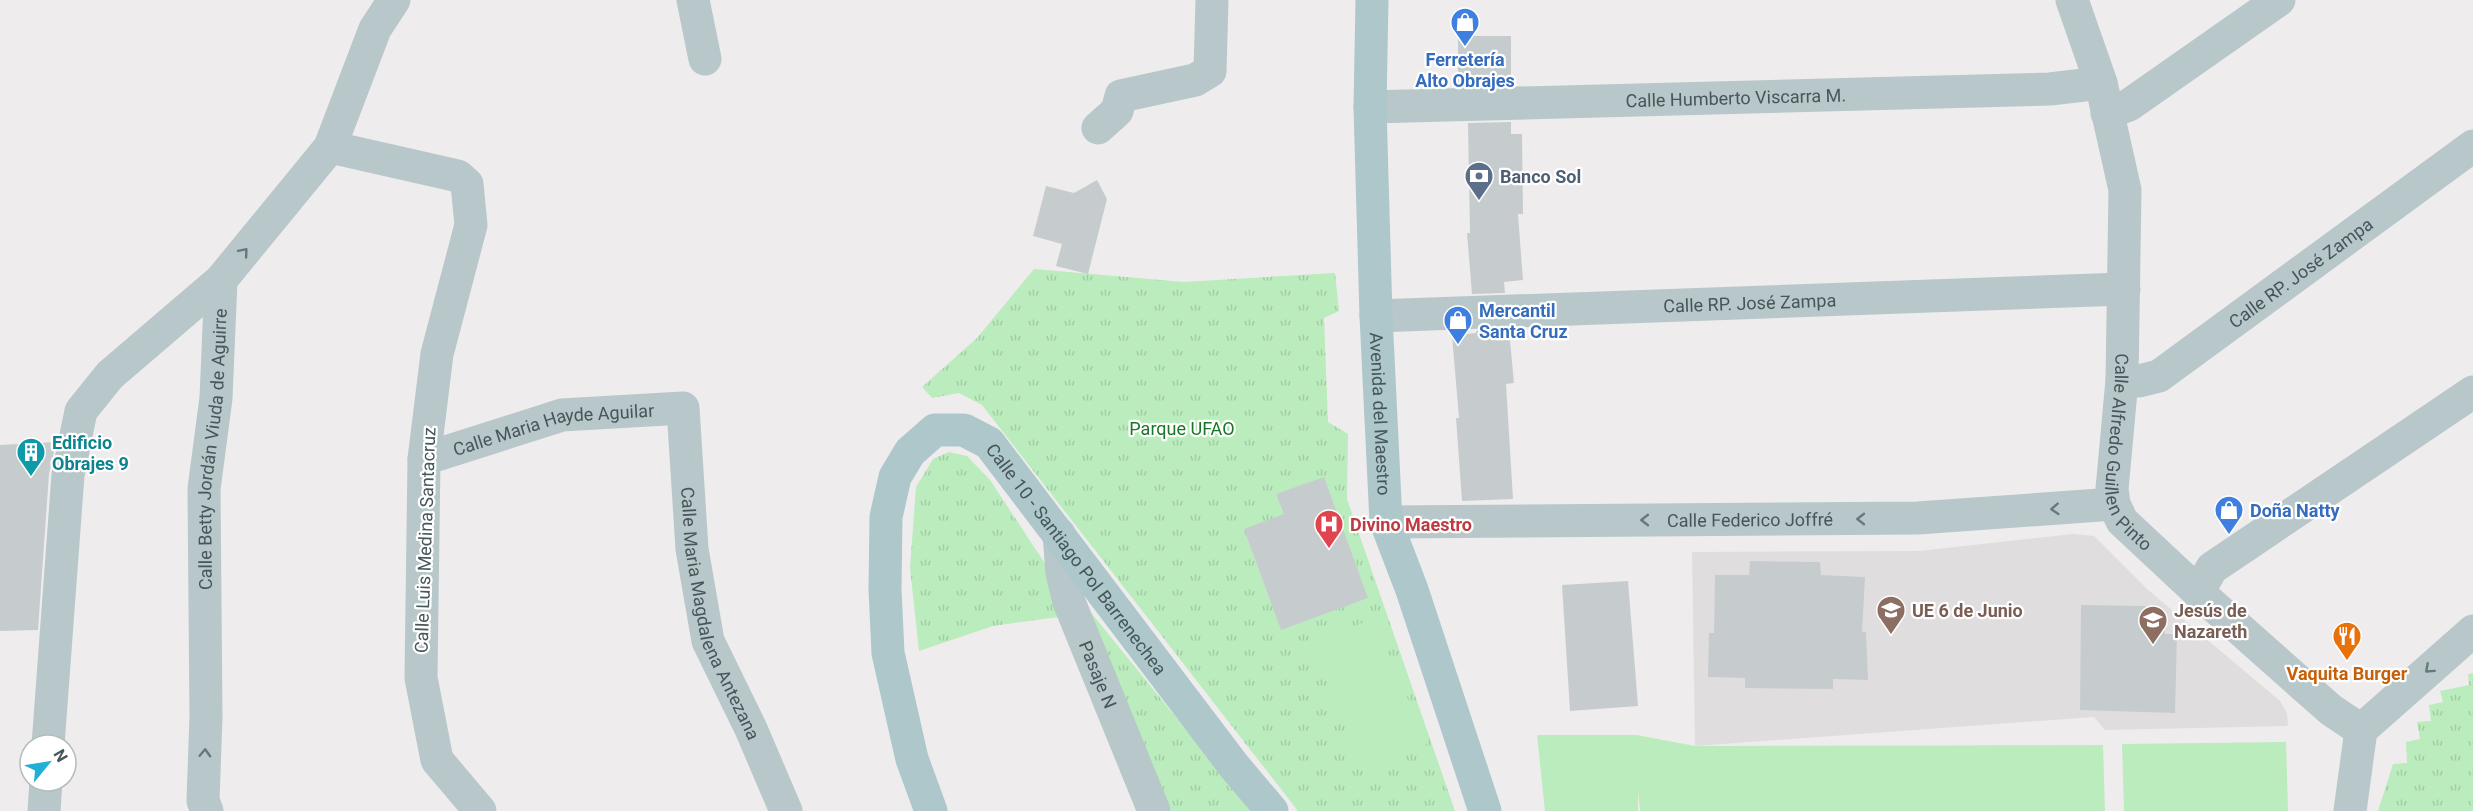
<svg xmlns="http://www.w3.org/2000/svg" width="2473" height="811" font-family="Roboto,sans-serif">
  <defs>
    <pattern id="grass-tufts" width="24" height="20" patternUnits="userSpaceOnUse" patternTransform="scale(1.5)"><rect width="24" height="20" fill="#bbecbd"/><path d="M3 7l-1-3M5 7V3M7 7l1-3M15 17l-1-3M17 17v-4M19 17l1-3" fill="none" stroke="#a2cca5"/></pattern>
  </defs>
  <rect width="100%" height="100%" fill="#efeced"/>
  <path fill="#e0dddf" d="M2073 534 2094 536 2147 589 2280 701 2287 713 2288 726 2105 730 2094 717 1695 746 1692 552 1919 551Z"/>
  <g fill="url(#grass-tufts)">
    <path d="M1034 269 1184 282 1335 273 1339 311 1324 318 1328 422 1348 434 1347 499 1455 811H1298L982 405 959 393 932 398 922 387 977 338Z"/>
    <path d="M949 452 967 456 990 480 1048 568 1066 616 993 626 919 651 910 568 916 487 933 459Z"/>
    <path d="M1084 604 1252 811H1171Z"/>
    <path d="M2473 673V811H2378L2393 764 2407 763 2406 742 2420 739 2417 722 2431 721 2429 705 2443 702 2440 691 2469 685 2468 674Z"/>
  </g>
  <g fill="#bbecbd">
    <path d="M1374 618 1427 744 1364 770 1311 644Z"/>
    <path d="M1537 735H1637L1695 746 2103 745 2105 811H1640L1638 791V811H1545Z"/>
    <path d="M2286 742 2288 811H2124L2122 744Z"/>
  </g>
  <g fill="#c6ccce">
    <path d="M1458 36H1511V85L1458 86Z"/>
    <path d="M1511 122V134H1522L1523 214H1518L1523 280 1504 282 1505 293 1472 294 1467 233H1470L1468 123Z"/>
    <path d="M1097 180 1107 199 1088 274 1056 266 1062 244 1033 236 1046 186 1074 193Z"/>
    <path d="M1509 330 1514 383 1506 384 1513 499 1462 501 1456 418H1459L1452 336 1476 333V331Z"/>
    <path d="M56 442 49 474 38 630 0 631V445Z"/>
    <path d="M1324 477 1368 598 1281 630 1244 529 1284 514 1276 494Z"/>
    <path d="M1750 561 1820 562 1821 575 1865 577 1862 632H1866L1868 680 1833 679V689L1745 688V678L1708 677 1709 633H1714L1715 575H1749Z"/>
    <path d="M1628 581 1638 706 1570 711 1562 585Z"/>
    <path d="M2081 605 2145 606 2162 618 2165 634H2177L2175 713 2080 710Z"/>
  </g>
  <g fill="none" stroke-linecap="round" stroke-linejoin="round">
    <g stroke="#b8c7c9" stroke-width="33">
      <path d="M693 0 705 59"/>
      <path id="s1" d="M2072 0 2101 83 2125 190 2122 380 2112 489 2114 504 2122 521 2198 592 2331 710 2361 730"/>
      <path id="s2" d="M1370 107 2050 89 2101 83"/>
      <path d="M2107 113 2129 105 2279 0"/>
      <path d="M1098 128 1117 111 1121 96 1195 80 1210 71 1212 0"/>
      <path d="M330 147 458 176 467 184 471 225 437 354 424 459 421 678 437 760 480 811"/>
      <path id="s3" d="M1376 316 2124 289"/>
      <path id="s4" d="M2122 380 2139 381 2159 376 2473 146"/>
      <path id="s5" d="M424 459 562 415 683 408 692 549 708 641 751 729 786 811"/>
      <path id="s6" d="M1386 522 1918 518 2114 504"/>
      <path id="s7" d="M1059 534 1062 573 1069 602 1154 811"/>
      <path d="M2198 592 2212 568 2473 392"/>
      <path d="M2361 730 2473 631"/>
      <path d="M48 745 68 475 81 411 110 375 221 280"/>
      <path d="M44 811 46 781"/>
      <path id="s8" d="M207 811 203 801 206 717 204 489 216 398 221 280 330 147 375 29 394 0"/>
      <path d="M2350 811 2361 730"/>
    </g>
    <g stroke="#adc7cb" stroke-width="33">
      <path id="s9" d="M1372 0 1370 107 1376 316 1386 522 1412 590 1485 811"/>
      <path id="s10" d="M931 811 912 759 888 653 885 589 886 517 895 477 910 452 935 430H964L989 443 1234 766 1272 811"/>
    </g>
  </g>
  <defs><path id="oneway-chevron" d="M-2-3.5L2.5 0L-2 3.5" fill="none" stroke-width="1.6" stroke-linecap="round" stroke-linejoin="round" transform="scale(1.5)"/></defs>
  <g stroke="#68797b">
    <use href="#oneway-chevron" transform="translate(244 252) rotate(-50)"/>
    <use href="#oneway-chevron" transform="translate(2055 509) rotate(176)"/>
    <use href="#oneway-chevron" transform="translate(1861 519) rotate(180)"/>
    <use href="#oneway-chevron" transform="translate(1645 520) rotate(180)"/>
    <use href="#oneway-chevron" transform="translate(2429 669) rotate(138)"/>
    <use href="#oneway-chevron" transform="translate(205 753) rotate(-88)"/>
  </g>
  <defs>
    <g id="shop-pin" transform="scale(1.5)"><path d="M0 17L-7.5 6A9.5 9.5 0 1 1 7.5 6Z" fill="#3f7fe0" stroke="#fff"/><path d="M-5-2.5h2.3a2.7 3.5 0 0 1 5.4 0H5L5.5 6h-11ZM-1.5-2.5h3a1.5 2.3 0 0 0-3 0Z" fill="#fff"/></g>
    <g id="bank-pin" transform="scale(1.5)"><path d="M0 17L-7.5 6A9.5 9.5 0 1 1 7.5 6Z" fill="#5c6f8a" stroke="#fff"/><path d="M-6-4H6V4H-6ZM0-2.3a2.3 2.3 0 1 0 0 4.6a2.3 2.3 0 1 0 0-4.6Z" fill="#fff"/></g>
    <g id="building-pin" transform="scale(1.5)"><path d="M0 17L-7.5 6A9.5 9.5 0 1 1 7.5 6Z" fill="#0f9aa8" stroke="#fff"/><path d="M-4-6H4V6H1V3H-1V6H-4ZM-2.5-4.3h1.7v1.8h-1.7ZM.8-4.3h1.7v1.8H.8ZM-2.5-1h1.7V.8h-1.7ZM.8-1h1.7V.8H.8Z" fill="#fff"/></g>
    <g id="hospital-pin" transform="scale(1.5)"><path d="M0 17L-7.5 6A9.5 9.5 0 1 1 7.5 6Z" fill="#e0444e" stroke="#fff"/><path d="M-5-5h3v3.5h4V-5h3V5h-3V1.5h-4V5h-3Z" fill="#fff"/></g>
    <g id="school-pin" transform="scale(1.5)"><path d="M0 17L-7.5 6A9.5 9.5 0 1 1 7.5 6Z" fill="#8d6e63" stroke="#fff"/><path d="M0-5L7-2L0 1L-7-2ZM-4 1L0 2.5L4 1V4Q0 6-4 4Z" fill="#fff"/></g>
    <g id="restaurant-pin" transform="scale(1.5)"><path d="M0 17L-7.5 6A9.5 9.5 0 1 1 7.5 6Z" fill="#e8710a" stroke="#fff"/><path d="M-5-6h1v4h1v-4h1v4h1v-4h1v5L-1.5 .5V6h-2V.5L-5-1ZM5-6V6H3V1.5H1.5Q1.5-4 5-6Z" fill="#fff"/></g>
  </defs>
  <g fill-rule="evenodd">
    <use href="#shop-pin" x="1465" y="22"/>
    <use href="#bank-pin" x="1479" y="176"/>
    <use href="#shop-pin" x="1458" y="320"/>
    <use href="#building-pin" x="31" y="452"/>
    <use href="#shop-pin" x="2229" y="510"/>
    <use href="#hospital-pin" x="1329" y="524"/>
    <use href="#school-pin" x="1891" y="610"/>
    <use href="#school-pin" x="2153" y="620"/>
    <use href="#restaurant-pin" x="2347" y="636"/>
  </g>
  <g text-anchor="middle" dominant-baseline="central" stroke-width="4.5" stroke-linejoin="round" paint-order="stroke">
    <g font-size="18" font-weight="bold" fill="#366cbe" stroke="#fff" text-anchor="start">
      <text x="1465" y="59" text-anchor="middle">Ferretería<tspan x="1465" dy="21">Alto Obrajes</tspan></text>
      <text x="1479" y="310">Mercantil<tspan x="1479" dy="21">Santa Cruz</tspan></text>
      <text x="2250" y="510">Doña Natty</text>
    </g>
    <g font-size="18" fill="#455759" stroke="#fff">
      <text stroke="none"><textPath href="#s2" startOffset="366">Calle Humberto Viscarra M.</textPath></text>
      <text stroke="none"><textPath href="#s4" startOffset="213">Calle RP. José Zampa</textPath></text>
      <text stroke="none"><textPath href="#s3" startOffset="374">Calle RP. José Zampa</textPath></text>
      <text stroke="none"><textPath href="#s9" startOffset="414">Avenida del Maestro</textPath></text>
      <text stroke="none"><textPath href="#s5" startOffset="134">Calle Maria Hayde Aguilar</textPath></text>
      <text stroke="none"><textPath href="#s8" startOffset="363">Calle Betty Jordán Viuda de Aguirre</textPath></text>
      <text stroke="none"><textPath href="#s1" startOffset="465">Calle Alfredo Guillen Pinto</textPath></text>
      <text stroke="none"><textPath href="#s6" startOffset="364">Calle Federico Joffré</textPath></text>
      <text transform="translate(425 540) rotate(-88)">Calle Luis Medina Santacruz</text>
      <text stroke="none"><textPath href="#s10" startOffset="606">Calle 10 - Santiago Pol Barrenechea</textPath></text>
      <text stroke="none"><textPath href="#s5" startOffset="477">Calle Maria Magdalena Antezana</textPath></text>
      <text stroke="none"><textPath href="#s7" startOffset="147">Pasaje N</textPath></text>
    </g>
    <g font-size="18" font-weight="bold" fill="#4e5e75" stroke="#fff" text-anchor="start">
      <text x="1500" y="176">Banco Sol</text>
    </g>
    <g font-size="18" fill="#1a7627" stroke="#fff">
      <text x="1182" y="428">Parque UFAO</text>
    </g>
    <g font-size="18" font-weight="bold" fill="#0d838f" stroke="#fff" text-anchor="start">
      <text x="52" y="442">Edificio<tspan x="52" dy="21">Obrajes 9</tspan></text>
    </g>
    <g font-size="18" font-weight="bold" fill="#be3a42" stroke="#fff" text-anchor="start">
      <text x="1350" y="524">Divino Maestro</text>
    </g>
    <g font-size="18" font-weight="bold" fill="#785e54" stroke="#fff" text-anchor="start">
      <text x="1912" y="610">UE 6 de Junio</text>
      <text x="2174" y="610">Jesús de<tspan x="2174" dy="21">Nazareth</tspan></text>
    </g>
    <g font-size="18" font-weight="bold" fill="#c56008" stroke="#fff">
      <text x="2347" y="673">Vaquita Burger</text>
    </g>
  </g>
  <g transform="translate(48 763) rotate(60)"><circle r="28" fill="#ffffff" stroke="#b5bcbd" stroke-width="1.5"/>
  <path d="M0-4.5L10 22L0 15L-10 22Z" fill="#20b0d5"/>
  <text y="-9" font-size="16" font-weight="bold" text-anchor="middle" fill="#455759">N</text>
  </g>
</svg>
